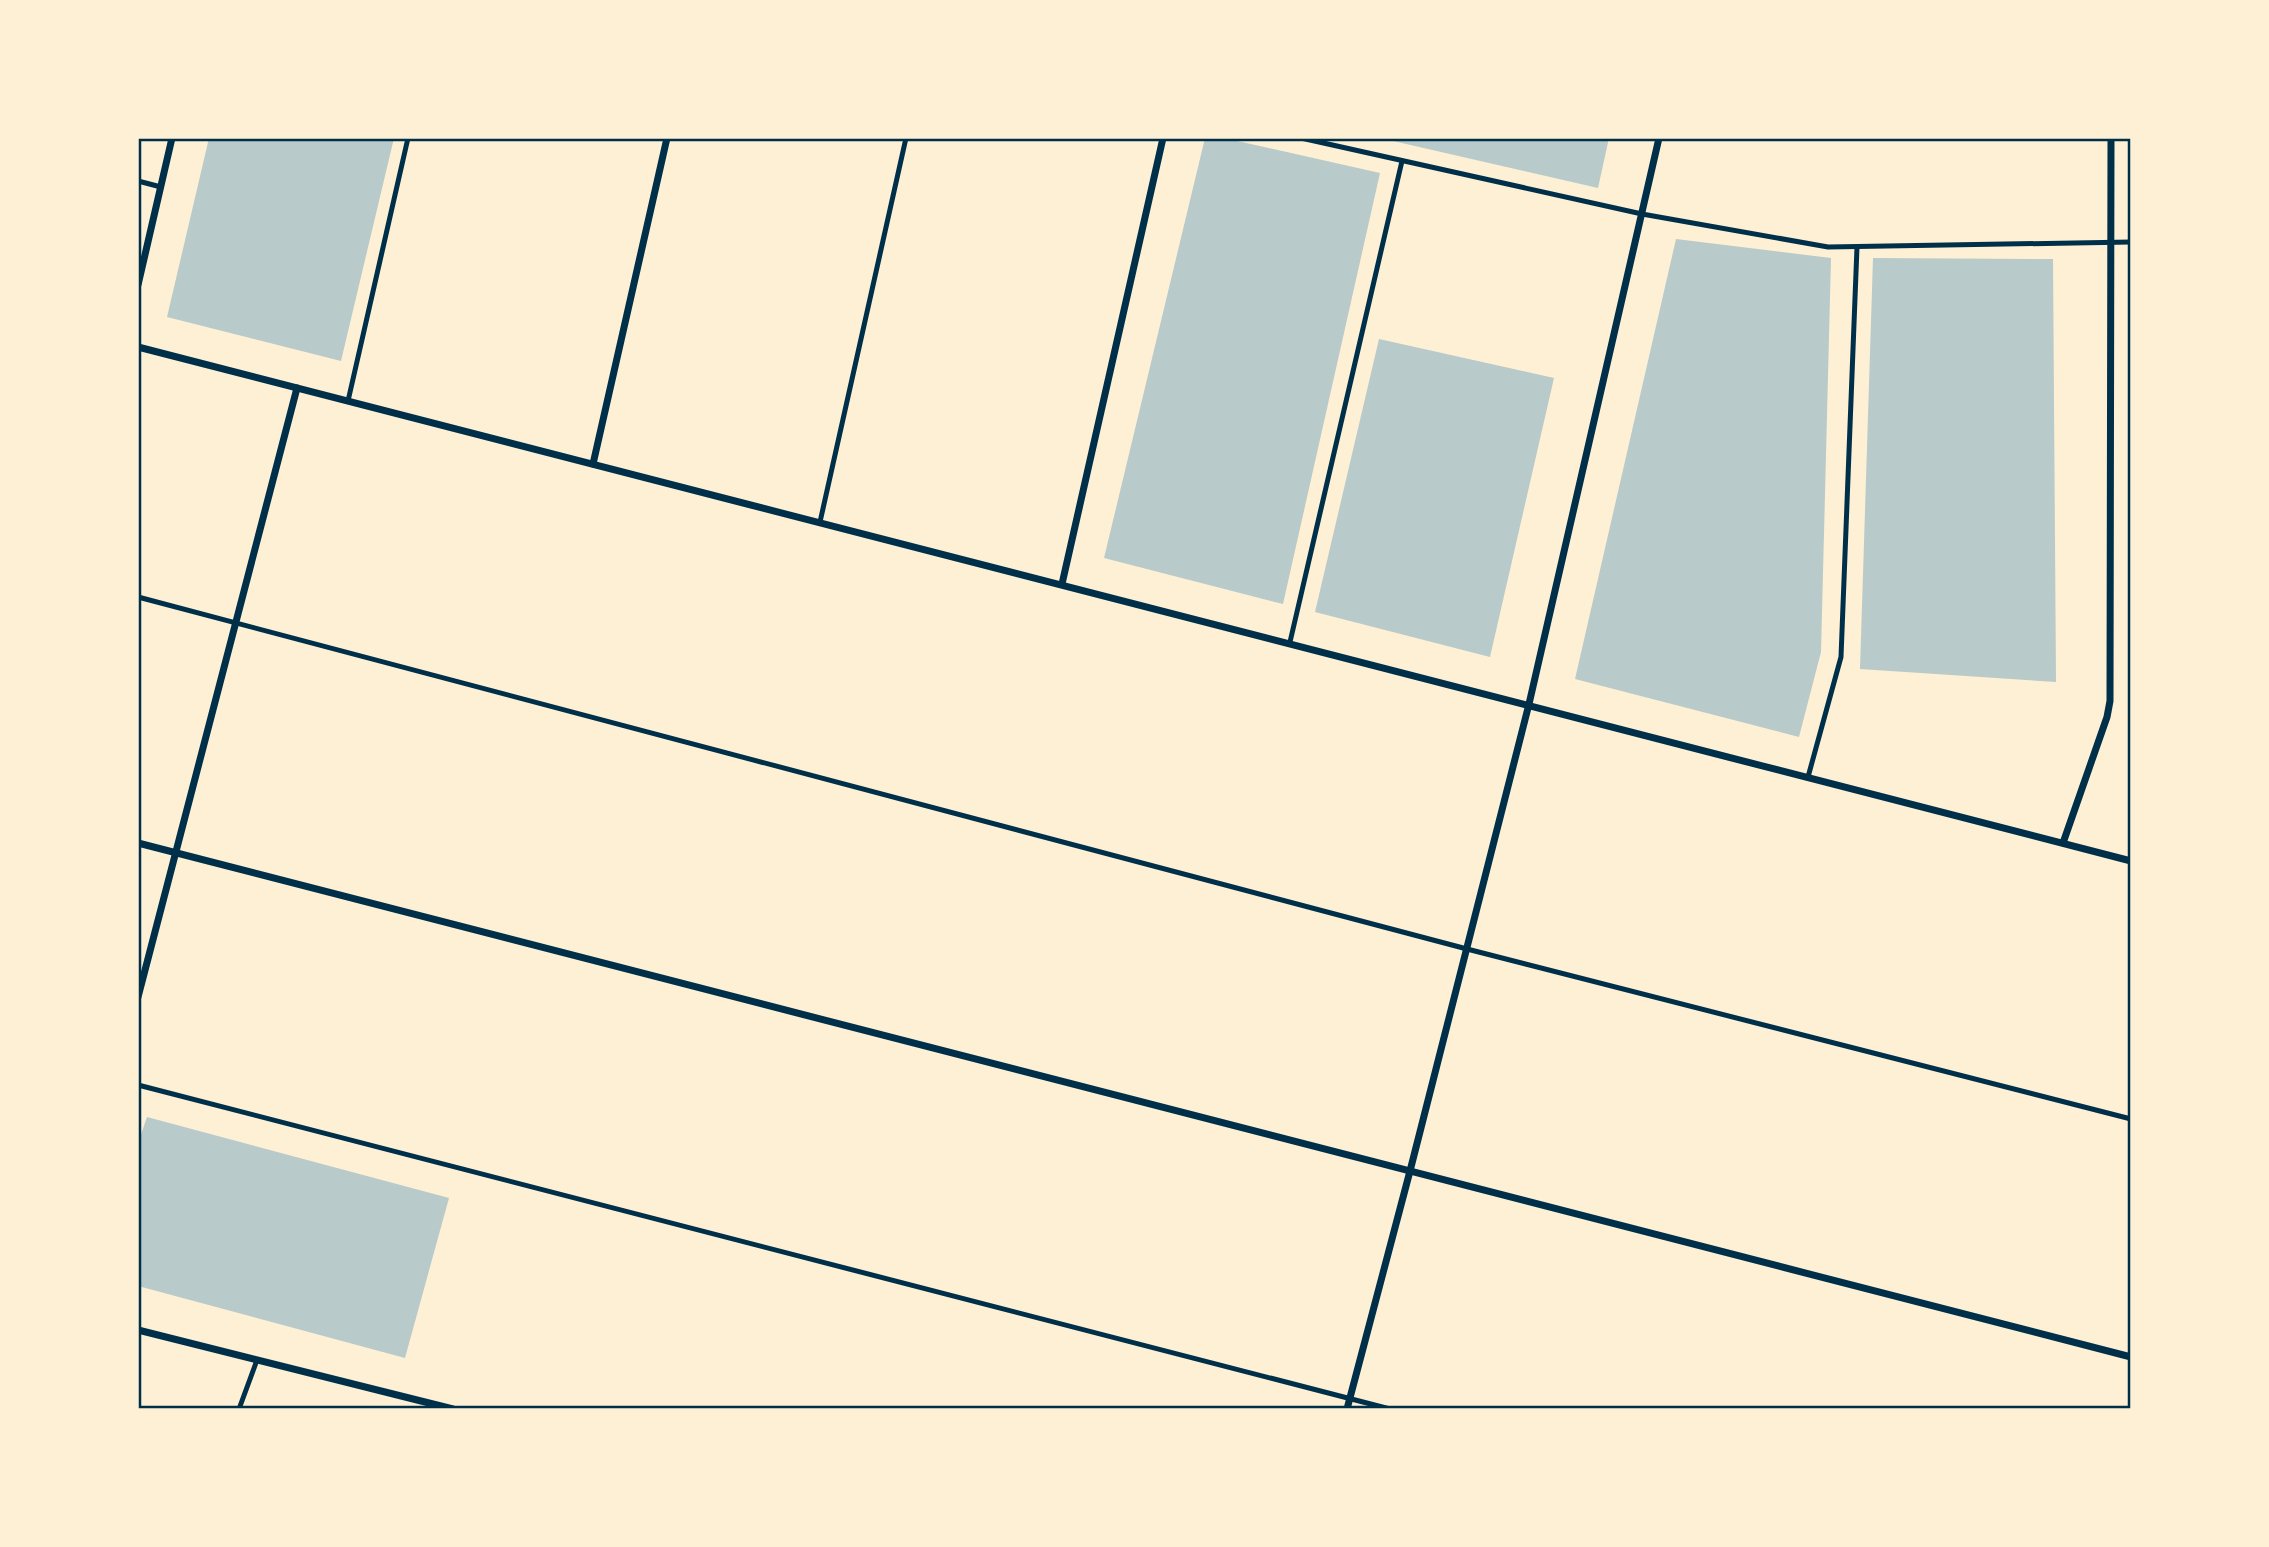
<svg xmlns="http://www.w3.org/2000/svg" width="2269" height="1547" font-family="Literata,serif">
  <rect width="100%" height="100%" fill="#fdf0d5"/>
  <g fill="#b9caca">
    <path d="M209 138H394L341 361 167 317Z"/>
    <path d="M1205 138H1224L1380 173 1283 604 1104 558Z"/>
    <path d="M1380 138H1609L1598 188Z"/>
    <path d="M1676 239 1831 258 1821 652 1799 737 1575 679Z"/>
    <path d="M1873 258 2053 259 2056 682 1860 669Z"/>
    <path d="M1379 339 1554 378 1490 657 1315 612Z"/>
    <path d="M147 1117 449 1198 405 1358 138 1286V1143Z"/>
  </g>
  <g fill="none" stroke-linecap="round" stroke-linejoin="round">
    <g stroke="#003049" stroke-width="5">
      <path d="M1301 138 1642 214 1828 247 2131 242"/>
      <path d="M138 181 161 187"/>
      <path d="M348 401 408 138"/>
      <path d="M820 522 906 138"/>
      <path d="M138 597 1467 949 2131 1119"/>
      <path d="M1290 642 1402 161"/>
      <path d="M1808 777 1841 657 1857 247"/>
      <path d="M138 1085 1390 1409"/>
      <path d="M239 1409 257 1360"/>
    </g>
    <g stroke="#003049" stroke-width="7">
      <path d="M138 285 172 138"/>
      <path d="M138 347 2131 861"/>
      <path d="M593 464 667 138"/>
      <path d="M1062 584 1163 138"/>
      <path d="M138 843 2131 1357"/>
      <path d="M2063 843 2107 717 2110 701 2111 138"/>
      <path d="M138 997 297 388"/>
      <path d="M138 1330 453 1409"/>
      <path d="M1347 1409 1410 1171 1529 704 1659 138"/>
    </g>
  </g>
  <rect width="2269" height="1547" fill="none" stroke="#fdf0d5" stroke-width="280"/>
  <rect x="140" y="140" width="1989" height="1267" fill="none" stroke="#003049" stroke-width="2.5"/>
</svg>
